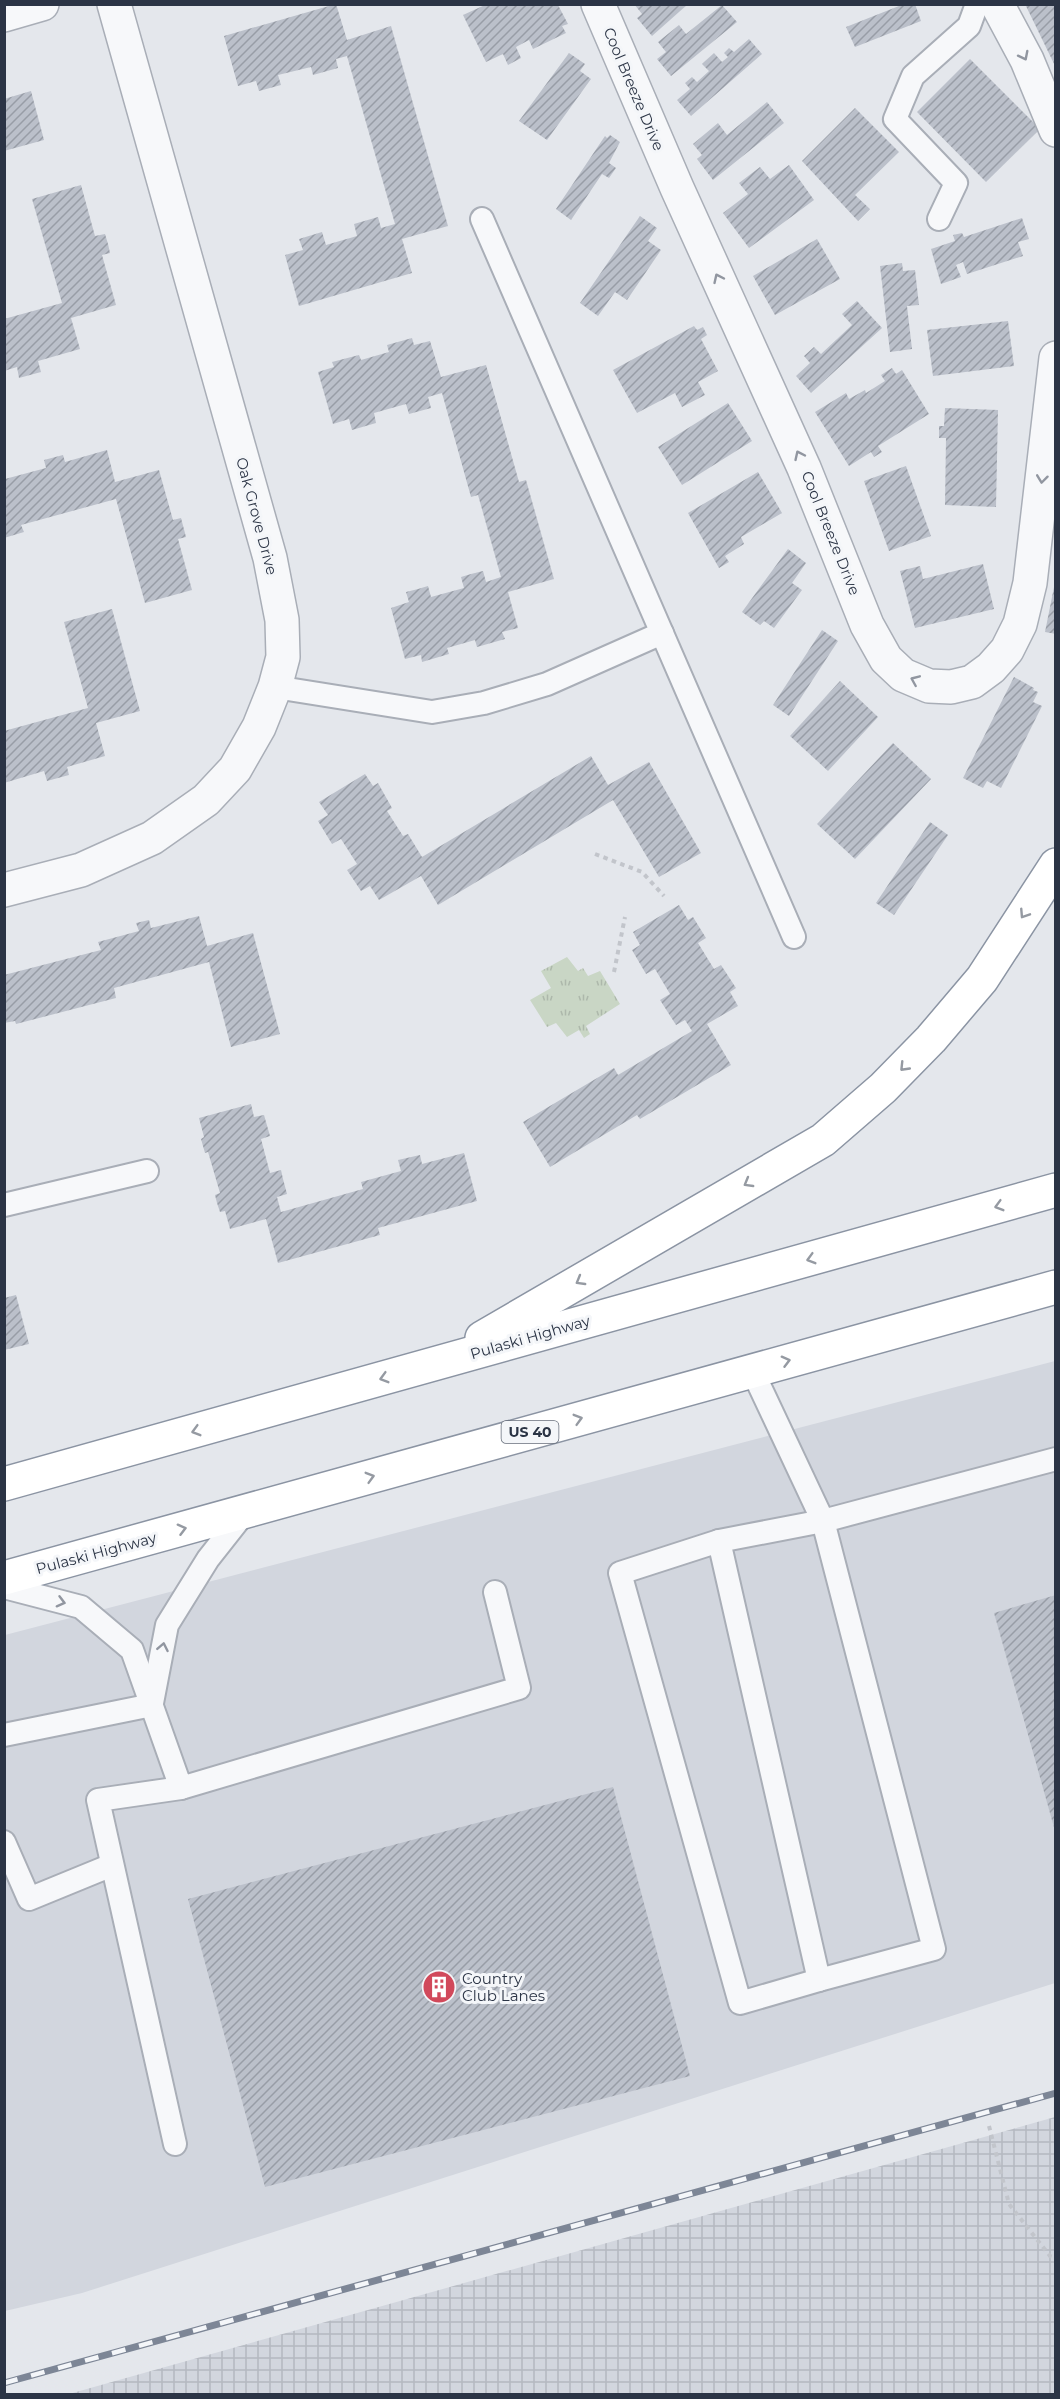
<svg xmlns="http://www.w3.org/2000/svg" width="1060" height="2399" font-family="Montserrat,sans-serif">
  <defs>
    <pattern id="industrial-grid" width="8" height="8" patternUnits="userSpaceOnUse" patternTransform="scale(1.5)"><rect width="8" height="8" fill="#d2d6de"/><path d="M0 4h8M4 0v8" fill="none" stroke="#b4b8c0"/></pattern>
    <pattern id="grass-tufts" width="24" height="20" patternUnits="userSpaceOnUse" patternTransform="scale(1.5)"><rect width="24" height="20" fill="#c9d6c5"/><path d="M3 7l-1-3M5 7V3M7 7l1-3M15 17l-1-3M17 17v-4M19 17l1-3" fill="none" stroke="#adb8ab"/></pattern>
    <pattern id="building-hatch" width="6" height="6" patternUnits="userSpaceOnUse" patternTransform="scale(1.5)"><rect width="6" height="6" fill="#bbc0ca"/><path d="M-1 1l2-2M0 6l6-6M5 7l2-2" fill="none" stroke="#989da6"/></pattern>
  </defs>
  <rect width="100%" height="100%" fill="#e4e7ec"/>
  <path fill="#d2d6de" d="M1055 1361V1983L82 2293 5 2311V1635Z"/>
  <path fill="url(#industrial-grid)" d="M1055 2117V2394H69Z"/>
  <path fill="url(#grass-tufts)" d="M567 957 578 971 583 968 588 976 600 971 620 1004 586 1026 590 1034 584 1038 579 1030 567 1037 556 1023 547 1027 530 1000 551 988 541 971Z"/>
  <g fill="url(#building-hatch)">
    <path d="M336 4 347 40 391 26 448 226 402 239 412 273 299 306 285 255 303 250 299 239 322 232 326 245 357 236 354 224 378 217 381 228 395 224 347 56 336 59 338 68 313 75 311 67 278 75 281 85 259 91 256 81 238 86 224 36Z"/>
    <path d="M634 4H688L652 36 637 18 642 14Z"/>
    <path d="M904 4H915L921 21 855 47 846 27Z"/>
    <path d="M1025 4H1056V68Z"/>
    <path d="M485 5H558L568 24 562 26 566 33 533 49 529 40 516 47 521 58 508 65 503 54 486 62 463 15Z"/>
    <path d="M722 5 737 22 671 76 657 59 666 52 658 42 679 25 686 34Z"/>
    <path d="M749 39 762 54 691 116 677 100 690 89 685 83 692 77 697 82 709 71 702 64 714 53 722 62 728 57 724 53 729 48 734 52Z"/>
    <path d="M569 53 585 64 580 71 591 79 547 140 519 121Z"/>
    <path d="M970 59 1040 129 986 182 917 112Z"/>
    <path d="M31 91 44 140 4 151V99Z"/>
    <path d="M767 102 784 123 713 180 697 159 702 155 693 144 718 123 727 135Z"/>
    <path d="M855 108 899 152 855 195 870 209 858 221 802 161Z"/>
    <path d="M610 135 620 142 609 163 616 168 609 178 602 174 571 220 556 209 605 136 607 138Z"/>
    <path d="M789 165 814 200 749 248 723 213 748 194 739 183 760 167 770 179Z"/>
    <path d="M81 185 95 236 105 234 108 244 110 253 102 255 116 305 71 318 80 349 38 361 41 372 19 378 17 367 4 371V319L62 303 32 199Z"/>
    <path d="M640 216 657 228 648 241 661 250 627 300 615 292 598 316 580 303Z"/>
    <path d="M1022 218 1029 239 1018 242 1023 256 967 274 963 262 956 265 961 277 941 284 931 249 955 241 953 235 962 233 964 237Z"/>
    <path d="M817 239 840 279 775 315 753 276Z"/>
    <path d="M902 263 903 271 915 270 919 305 907 306 912 349 890 352 880 266Z"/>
    <path d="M857 301 882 328 811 393 796 376 810 363 804 356 814 347 821 354 852 325 842 314Z"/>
    <path d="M1008 321 1014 366 933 376 927 330Z"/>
    <path d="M694 326 697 330 703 327 707 335 701 339 718 371 698 382 705 395 682 407 675 393 637 413 613 370Z"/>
    <path d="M412 338 414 345 430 341 441 377 486 365 519 482 526 480 554 579 508 592 518 628 502 632 505 639 477 647 475 640 447 648 449 654 422 662 421 655 405 659 391 608 409 602 406 592 418 589 428 586 431 597 464 588 461 577 471 574 483 571 486 582 501 577 478 495 471 497 442 393 428 397 431 408 409 414 406 404 374 413 376 423 352 430 349 419 333 424 318 372 334 367 332 362 359 355 361 360 389 352 387 345Z"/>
    <path d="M892 368 896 374 902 370 929 414 878 446 882 452 874 457 871 452 849 466 815 412 846 393 849 399 865 390 866 393 885 381 881 375Z"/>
    <path d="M728 403 752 441 682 485 658 447Z"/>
    <path d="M945 408 998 410 996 507 945 505 946 438H939V426H944Z"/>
    <path d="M107 450 115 482 159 470 173 520 181 518 186 537 178 539 192 590 145 603 116 499 21 525 24 532 4 538 5 479 46 468 44 460 63 455 65 462Z"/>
    <path d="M906 466 931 536 889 551 864 481Z"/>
    <path d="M758 472 782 513 741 537 744 544 725 556 729 562 719 568 688 513Z"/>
    <path d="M788 549 806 563 792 583 802 590 774 628 764 621 760 625 742 612Z"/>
    <path d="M983 564 994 609 915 628 900 571 920 566 923 579Z"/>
    <path d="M1054 587H1056V634L1045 632Z"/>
    <path d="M112 609 140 711 96 723 105 756 67 767 69 775 47 781 44 771 4 783V731L88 708 64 622Z"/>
    <path d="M822 630 838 641 789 716 773 705Z"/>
    <path d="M1014 677 1034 688 1033 690 1038 692 1033 702 1042 706 1001 788 987 781 983 788 963 778Z"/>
    <path d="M840 681 878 717 828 771 790 736Z"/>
    <path d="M893 743 931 779 855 859 817 824Z"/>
    <path d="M591 756 608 785 649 762 701 853 659 877 613 800 438 905 421 876 379 900 370 886 361 891 347 870 357 864 341 839 332 844 318 821 328 815 319 802 365 774 373 786 378 783 392 808 387 811 403 836 408 834 422 857Z"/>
    <path d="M930 822 948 835 894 915 876 903Z"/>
    <path d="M679 905 688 920 693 917 706 938 698 943 714 969 721 965 736 988 730 992 738 1006 707 1024 731 1065 640 1119 637 1115 550 1167 523 1122 614 1068 618 1075 692 1031 685 1020 676 1025 660 1000 670 994 655 969 646 974 632 950 640 945 633 932Z"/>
    <path d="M199 916 207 946 253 933 280 1034 231 1047 209 962 114 988 116 998 16 1024 15 1021 4 1023V975L101 950 98 942 139 931 136 923 149 920 151 928Z"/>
    <path d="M251 1104 254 1117 264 1115 270 1136 261 1139 270 1173 281 1170 283 1179 287 1194 277 1197 281 1212 363 1189 361 1182 401 1171 398 1160 420 1155 422 1164 464 1153 477 1201 378 1228 380 1235 278 1263 266 1219 230 1229 225 1211 220 1212 217 1203 215 1195 220 1193 208 1152 205 1153 201 1139 204 1137 199 1118Z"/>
    <path d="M16 1295 29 1344 4 1350V1298Z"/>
    <path d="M1056 1595V1831H1055L994 1613Z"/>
    <path d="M613 1787 690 2076 265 2187 188 1899Z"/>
  </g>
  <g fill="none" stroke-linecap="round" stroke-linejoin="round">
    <g stroke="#a9aeb7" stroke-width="26">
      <g id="service">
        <path d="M482 219 794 937"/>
        <path d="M939 219 956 183 895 119 913 76 969 26 977 4"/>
        <path d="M275 687 432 712 484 703 547 684 662 633"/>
        <path d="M4 1205 147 1171"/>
        <path d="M752 1370 823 1521 934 1949 819 1980 719 1541 823 1521 1056 1459"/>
        <path d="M719 1541 620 1573 740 2003 819 1980"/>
        <path d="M4 1587 81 1607 132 1650 181 1788 519 1688 495 1592"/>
        <path d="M152 1703 167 1625 208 1559 245 1512"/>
        <path d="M4 1735 152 1705"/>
        <path d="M4 1842 29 1899 112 1865"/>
        <path d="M175 2144 98 1800 181 1788"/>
      </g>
    </g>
    <g stroke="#a9aeb7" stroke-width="36">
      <g id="minor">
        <path d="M598 4 677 188 804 468 867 625 886 659 903 675 929 686 951 687 972 682 991 668 1007 650 1020 624 1030 583 1056 358"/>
        <path d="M997 4 1027 60 1056 130"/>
        <path d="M4 15 42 4"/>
        <path d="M4 890 81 870 152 838 206 800 235 769 259 727 275 687 283 657 282 620 270 558 114 4"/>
      </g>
    </g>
    <g stroke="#8b94a3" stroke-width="36">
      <g id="trunk">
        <path d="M482 1338 823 1140 883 1088 931 1039 982 979 1056 865"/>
        <path d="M4 1484 1056 1190"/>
        <path d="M4 1578 1056 1287"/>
      </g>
    </g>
    <g stroke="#c2c5cb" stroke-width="4" stroke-dasharray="4.5 4.5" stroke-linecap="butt">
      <path d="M595 854 642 872 664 896"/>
      <path d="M614 972 625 917"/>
      <path d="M989 2126 1009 2204 1050 2256 1056 2258"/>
    </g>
    <use href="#service" stroke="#f7f8fa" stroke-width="22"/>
    <use href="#minor" stroke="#f7f8fa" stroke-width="33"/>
    <use href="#trunk" stroke="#fff" stroke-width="33"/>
    <g stroke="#7d8696" stroke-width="7">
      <path id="rail" d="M4 2383 1056 2093"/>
    </g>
    <use href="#rail" stroke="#f4f6f9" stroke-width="4.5" stroke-dasharray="14" stroke-linecap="butt"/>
  </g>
  <defs><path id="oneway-chevron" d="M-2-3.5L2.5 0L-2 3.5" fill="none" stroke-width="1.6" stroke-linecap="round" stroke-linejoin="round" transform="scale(1.5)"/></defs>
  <g stroke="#9196a0">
    <use href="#oneway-chevron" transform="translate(1024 56) rotate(63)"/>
    <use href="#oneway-chevron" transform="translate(718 278) rotate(-115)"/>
    <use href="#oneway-chevron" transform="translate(799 455) rotate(-115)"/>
    <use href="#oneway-chevron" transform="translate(1042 479) rotate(97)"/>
    <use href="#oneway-chevron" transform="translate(915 680) rotate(-157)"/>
    <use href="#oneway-chevron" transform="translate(61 1602) rotate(15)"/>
    <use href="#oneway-chevron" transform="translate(163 1647) rotate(-79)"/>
  </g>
  <g stroke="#959aa2">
    <use href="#oneway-chevron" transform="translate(1024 914) rotate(123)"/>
    <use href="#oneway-chevron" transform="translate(904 1067) rotate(134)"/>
    <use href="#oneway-chevron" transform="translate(748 1183) rotate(150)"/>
    <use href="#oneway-chevron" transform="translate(999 1206) rotate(164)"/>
    <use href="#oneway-chevron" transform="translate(811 1259) rotate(164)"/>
    <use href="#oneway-chevron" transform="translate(580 1281) rotate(150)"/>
    <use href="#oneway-chevron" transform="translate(786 1361) rotate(-15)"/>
    <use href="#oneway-chevron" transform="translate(384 1378) rotate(164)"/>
    <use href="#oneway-chevron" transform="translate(578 1419) rotate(-16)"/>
    <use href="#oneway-chevron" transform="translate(196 1431) rotate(164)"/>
    <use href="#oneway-chevron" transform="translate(370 1477) rotate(-16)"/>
    <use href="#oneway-chevron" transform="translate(182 1529) rotate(-15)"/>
  </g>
  <defs>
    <g id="building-disc" transform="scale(1.725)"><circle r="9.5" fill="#d1495b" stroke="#f4f6f9"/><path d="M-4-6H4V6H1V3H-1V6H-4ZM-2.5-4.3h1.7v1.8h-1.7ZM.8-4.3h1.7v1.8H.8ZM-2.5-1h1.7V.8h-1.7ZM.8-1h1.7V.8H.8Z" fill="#fff"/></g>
  </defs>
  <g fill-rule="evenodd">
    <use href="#building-disc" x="439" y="1987"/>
  </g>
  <g text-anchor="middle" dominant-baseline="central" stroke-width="6" stroke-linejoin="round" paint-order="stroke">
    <rect fill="#f4f6f9" stroke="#676e7b" stroke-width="1.5" x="501.5" y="1421" width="57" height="22" rx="4.5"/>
    <g font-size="14" font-weight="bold" fill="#2b3445">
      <text x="530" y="1432">US 40</text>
    </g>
    <g font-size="15" fill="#2b3445" stroke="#f4f6f9">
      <text transform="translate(634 89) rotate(67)">Cool Breeze Drive</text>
      <text transform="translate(257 516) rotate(75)">Oak Grove Drive</text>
      <text transform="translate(831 533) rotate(68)">Cool Breeze Drive</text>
      <text transform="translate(530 1337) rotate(-16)">Pulaski Highway</text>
      <text transform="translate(96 1553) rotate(-15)">Pulaski Highway</text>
    </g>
    <g font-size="15" fill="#2b3445" stroke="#f4f6f9" text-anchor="start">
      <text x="462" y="1978">Country<tspan x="462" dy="17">Club Lanes</tspan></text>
    </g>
  </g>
  <rect width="1060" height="2399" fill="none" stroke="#2b3445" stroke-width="12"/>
</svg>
